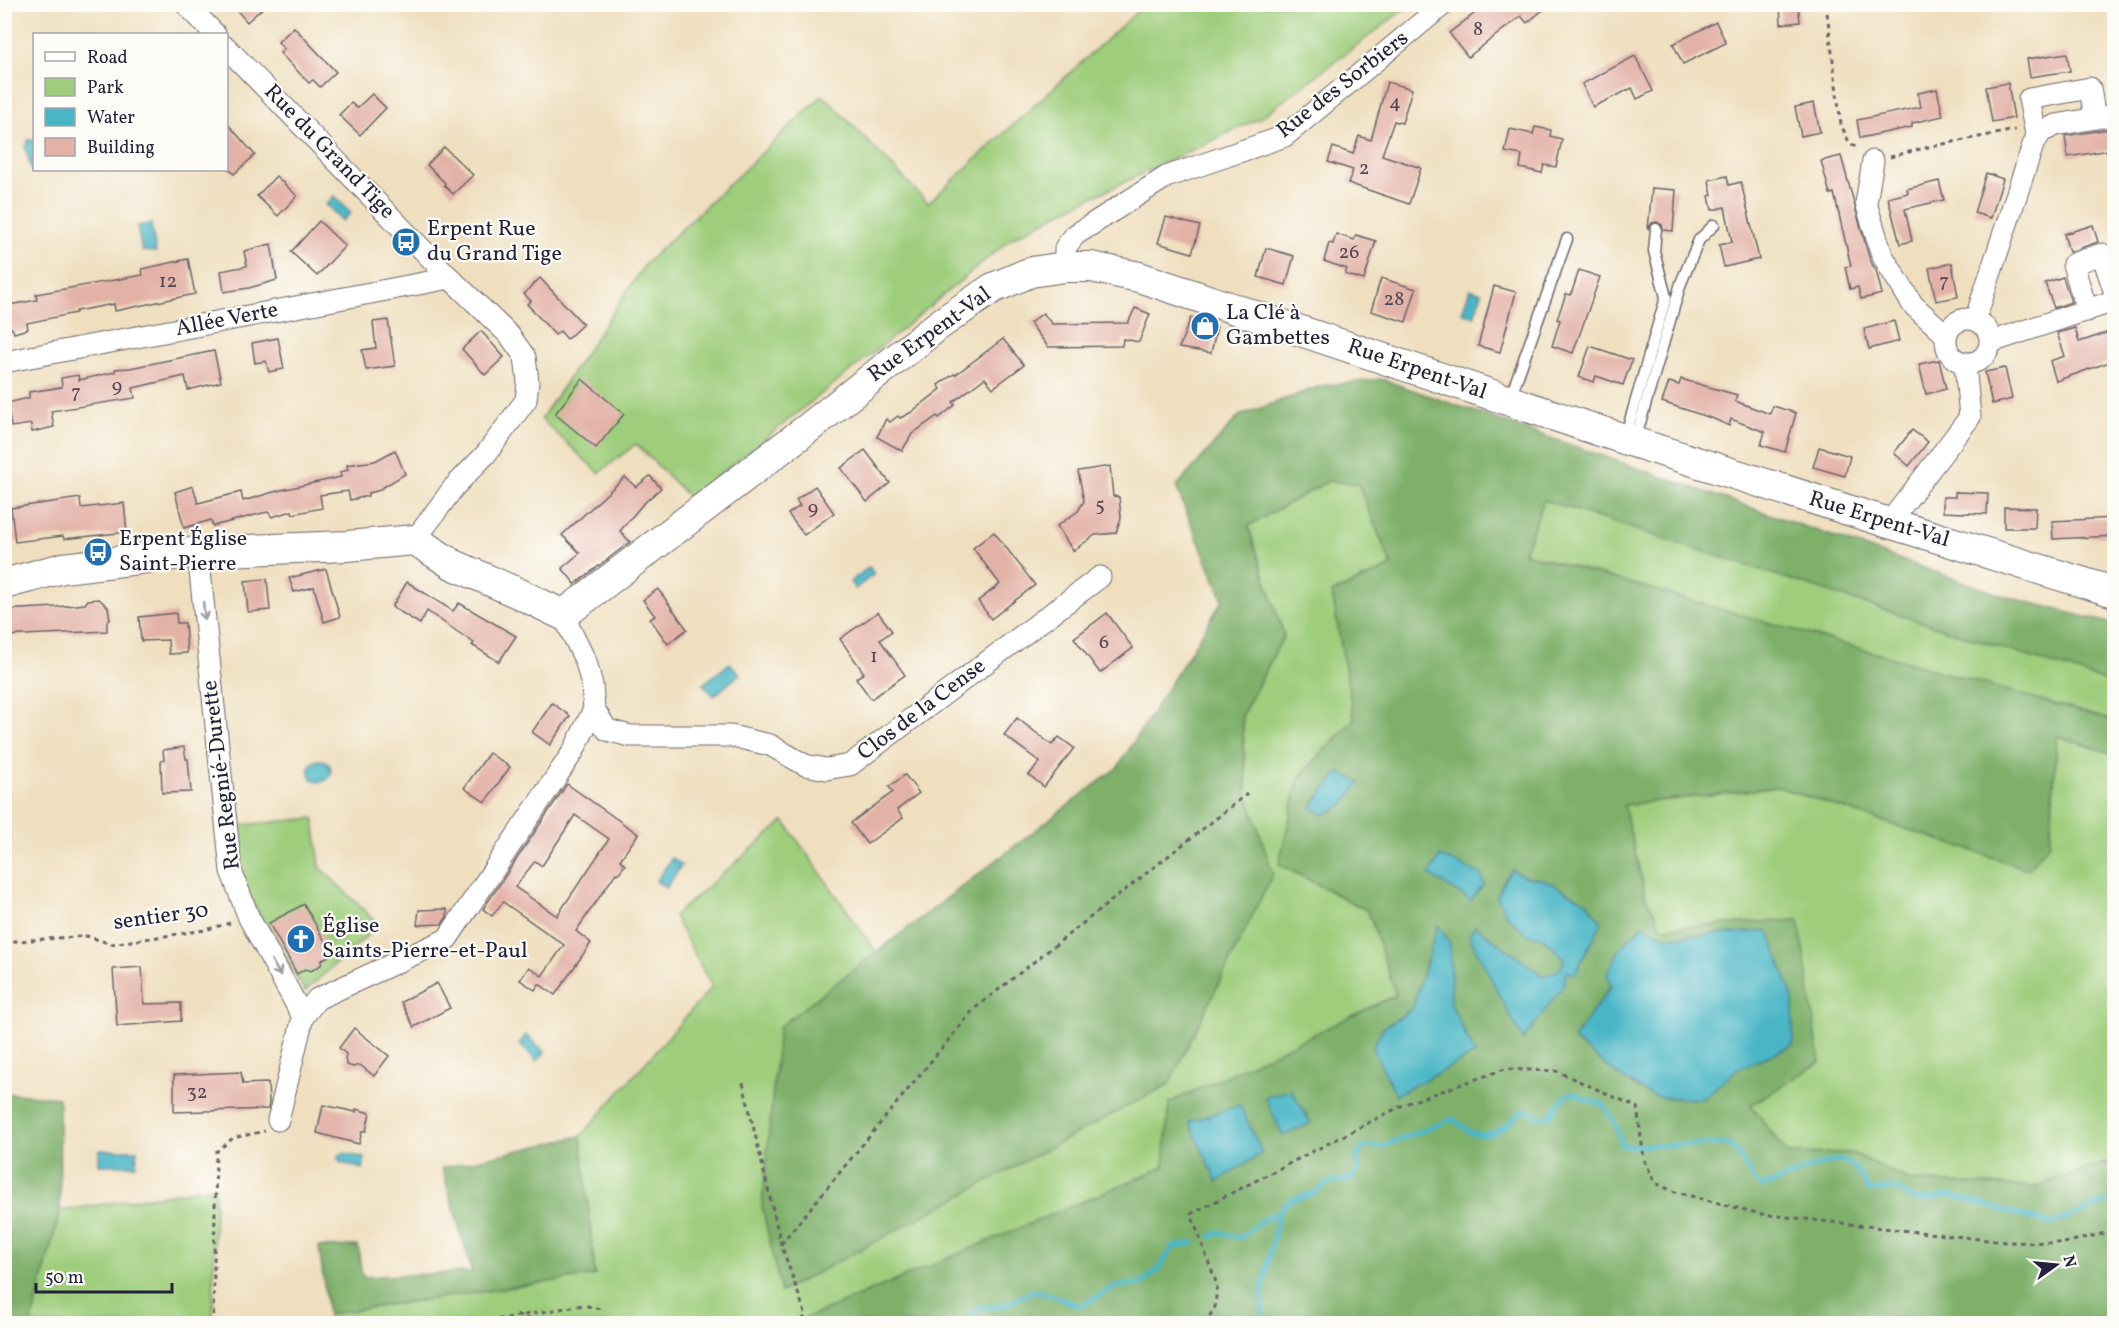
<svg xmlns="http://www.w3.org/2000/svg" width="2119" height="1328" font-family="Vollkorn,serif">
  <rect width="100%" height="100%" fill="#fdfcf7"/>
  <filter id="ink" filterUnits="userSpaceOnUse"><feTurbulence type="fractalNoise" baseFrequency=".0167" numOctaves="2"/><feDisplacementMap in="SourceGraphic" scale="12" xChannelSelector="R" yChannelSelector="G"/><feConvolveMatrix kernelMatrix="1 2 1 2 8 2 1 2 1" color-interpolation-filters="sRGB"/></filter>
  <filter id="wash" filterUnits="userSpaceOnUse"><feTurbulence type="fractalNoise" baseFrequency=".008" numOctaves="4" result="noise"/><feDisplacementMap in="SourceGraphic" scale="24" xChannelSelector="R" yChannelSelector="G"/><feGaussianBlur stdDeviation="1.35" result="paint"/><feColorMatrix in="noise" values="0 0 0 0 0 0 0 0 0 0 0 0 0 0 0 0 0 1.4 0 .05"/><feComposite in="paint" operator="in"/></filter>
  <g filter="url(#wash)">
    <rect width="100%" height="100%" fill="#efdfbf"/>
    <g fill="#9ecd7b" stroke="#60785b" stroke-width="1.5">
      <path d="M1144 5H1410L1260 118 1067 209 1012 238 888 341 690 498 636 444 599 473 541 419 646 263 823 95 928 203Z"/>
      <path d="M1328 481 1358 484 1392 566 1332 593 1354 719 1299 777 1279 864 1368 911 1397 995 1169 1103 1164 1167 795 1323 328 1324V1314L595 1275 581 1136 712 987 674 916 784 821 877 953 779 1027 1272 874 1247 794 1242 716 1284 635 1248 526Z"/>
      <path d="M1544 500 2114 684V721L1524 553Z"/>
      <path d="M2057 736 2114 754V1160L2034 1187 1912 1181 1852 1153 1788 1154 1750 1105 1799 920 1663 928 1645 895 1623 805 1778 787 2028 869 2050 843Z"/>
      <path d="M314 818 320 867 379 925 305 991 263 923 236 868 233 826Z"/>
      <path d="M215 1187 213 1323 31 1324 60 1211Z"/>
    </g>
    <g fill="#7eb06b" stroke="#506953" stroke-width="1.5" fill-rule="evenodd">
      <path d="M1381 379 2004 596 2114 624V684L1544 500 1524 553 2114 721V754L2057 736 2050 843 2028 869 1778 787 1624 805 1645 895 1663 928 1799 920 1820 1062 1751 1105 1788 1154 1852 1153 1912 1181 2034 1187 2114 1160V1323H795L1164 1167 1169 1103 1396 995 1368 911 1279 864 1299 777 1354 719 1332 593 1392 566 1358 484 1328 481 1248 526 1284 635 1242 716 1247 794 1273 874 1169 1084 781 1292 762 1206 779 1027 1118 767 1223 600 1176 487 1239 416 1321 386ZM1512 870 1525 877 1594 939 1584 952 1576 973 1566 972 1523 1040 1475 926 1543 976 1559 970 1564 960 1554 948 1541 937ZM1438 926 1450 944 1451 1004 1475 1054 1383 1028 1412 1009ZM1768 931 1793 1045 1736 1070 1702 1099 1655 1097 1623 1079 1573 1039 1611 985 1666 937Z"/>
      <path d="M5 1093 59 1098 60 1211 31 1323H5Z"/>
      <path d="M581 1136 595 1275 328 1314 319 1247 358 1246 362 1277 472 1272 442 1168Z"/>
    </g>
    <g fill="#49b6c6" stroke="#366c80" stroke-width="1.5">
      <path d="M29 139 34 141V170H38L32 171 25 147Z"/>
      <path d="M334 196 351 213 342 221 326 204Z"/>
      <path d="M151 224 156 252 142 251 137 226Z"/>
      <path d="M1470 289 1482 293 1474 317 1462 312Z"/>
      <path d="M869 567 874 574 855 589 850 582Z"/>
      <path d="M730 663 740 674 714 696 703 684Z"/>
      <circle cx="320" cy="771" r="11"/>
      <path d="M1339 772 1360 782 1343 805 1324 815 1311 807Z"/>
      <path d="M1440 856 1481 874 1484 884 1471 901 1429 875Z"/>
      <path d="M672 858 682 865 666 888 656 881Z"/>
      <path d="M1512 870 1525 877 1543 879 1587 902 1602 922C1594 941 1582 954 1576 974L1566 972 1564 985 1523 1040 1469 936 1475 926 1543 976 1559 970 1564 960 1554 948 1541 937 1528 935 1506 915 1497 897 1504 880Z"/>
      <path d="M1438 925 1450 944 1451 1004 1475 1054 1396 1095 1372 1048 1383 1028 1412 1009Z"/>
      <path d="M1643 925 1666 937 1769 931 1793 999V1045L1736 1070 1702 1099 1655 1097 1623 1079 1573 1039 1611 986 1607 974 1620 948Z"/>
      <path d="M526 1035 545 1052 537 1061 519 1044Z"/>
      <path d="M1291 1090 1311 1123 1283 1136 1265 1097Z"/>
      <path d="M1240 1105 1262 1153 1217 1182 1189 1122Z"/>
      <path d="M99 1150H137L136 1165H99Z"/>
      <path d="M343 1153 365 1158 363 1169 341 1163 337 1157Z"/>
    </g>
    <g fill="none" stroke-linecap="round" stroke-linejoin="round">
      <g stroke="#49b6c6" stroke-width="5">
        <path d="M1211 1237 1220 1232 1241 1238 1258 1223 1279 1212 1290 1200 1314 1193 1330 1182 1351 1179 1358 1170 1357 1154 1365 1147 1383 1146 1453 1119C1459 1123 1466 1131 1472 1133 1491 1140 1510 1124 1522 1111H1531L1539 1118 1551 1115 1562 1099 1573 1092 1584 1099 1604 1105 1617 1128 1622 1146 1726 1144C1745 1153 1743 1173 1761 1186 1785 1184 1834 1147 1854 1167 1860 1172 1865 1184 1869 1191L1895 1188 1918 1201 1950 1195 2052 1224 2114 1199"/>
        <path d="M966 1324 977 1308 1003 1306 1032 1291 1049 1294 1080 1306 1117 1286 1141 1284 1159 1269 1173 1247 1193 1243"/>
        <path d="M1263 1324 1262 1292 1279 1212"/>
      </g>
    </g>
    <g id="blocks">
      <g fill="#e3b2a7" fill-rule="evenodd">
        <path d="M231 4H267L247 22Z"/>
        <path d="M1487 4H1550L1527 23 1521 16 1468 57 1449 33Z"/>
        <path d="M1780 4H1798L1800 22 1781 24Z"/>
        <path d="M1716 22 1726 43 1683 64 1673 44Z"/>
        <path d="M294 27 336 72 320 87 313 80 309 83 280 53 284 49 278 42Z"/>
        <path d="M2067 53 2070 71 2030 77 2027 59Z"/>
        <path d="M1635 56 1653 91 1637 99 1632 88 1593 107 1582 84Z"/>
        <path d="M1387 82 1412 89 1402 123 1394 121 1382 155 1421 168 1409 204 1348 183 1353 170 1328 162 1333 147 1353 154 1359 136 1371 140Z"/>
        <path d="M2008 83 2014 118 1992 122 1986 87Z"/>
        <path d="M1937 89 1943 116 1912 123V127L1860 138 1857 120 1921 107 1918 93Z"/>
        <path d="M372 94 386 108 360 135 339 115 351 103 357 108Z"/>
        <path d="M1814 103 1820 132 1801 136 1795 107Z"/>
        <path d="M226 122 255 155 234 174 226 166Z"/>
        <path d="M1535 127 1551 130 1550 136 1562 139 1556 167 1544 165 1542 173 1520 168 1522 155 1505 152 1510 129 1533 134Z"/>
        <path d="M2115 128V149L2068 157 2065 136Z"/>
        <path d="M444 147 473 175 453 194 444 185 445 183 427 165Z"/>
        <path d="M1841 156 1870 261 1876 270 1882 294 1861 299 1858 287 1850 289 1845 267 1851 266 1834 193 1830 194 1821 161Z"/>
        <path d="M1986 173 2003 179 1991 218 1974 213Z"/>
        <path d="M276 176 297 196 278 216 257 196Z"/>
        <path d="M1727 176 1729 185 1741 182 1759 259 1724 267 1719 245 1732 242 1725 207 1712 210 1709 196 1712 195 1709 180Z"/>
        <path d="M1939 181 1944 200 1905 209 1912 241 1900 244 1888 198 1908 193 1907 189Z"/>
        <path d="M1652 188 1676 190 1673 231 1663 230 1662 225 1657 222 1652 223 1648 229Z"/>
        <path d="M1166 217 1200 226 1192 253 1158 243Z"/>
        <path d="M319 221 345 246 317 276 291 252Z"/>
        <path d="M2093 225 2098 242 2069 252 2064 234Z"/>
        <path d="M1336 234 1354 240 1356 235 1376 241 1364 280 1345 274 1347 269 1324 261 1329 243 1333 244Z"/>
        <path d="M271 244 277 280 249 288 224 292 221 271 247 266 244 251Z"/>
        <path d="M1266 248 1294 256 1286 285 1258 277Z"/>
        <path d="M188 259 195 294 115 311 114 304 76 311V313L27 323 28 329 14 333 12 328 4 329V306L37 300 36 294 143 275 142 269Z"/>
        <path d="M1952 263 1958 297 1936 301 1929 268Z"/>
        <path d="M1579 270 1600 277 1573 353 1552 346 1560 320 1557 319 1566 294 1571 295Z"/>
        <path d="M2063 277 2071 302 2054 308 2045 283Z"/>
        <path d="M540 278 583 324 567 339 560 331 555 335 527 304 531 301 524 294Z"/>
        <path d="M1381 278 1416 289 1406 322 1371 311Z"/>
        <path d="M1494 286 1516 292 1500 352 1478 346Z"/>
        <path d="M1135 308 1150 314 1139 342 1123 339 1122 346 1048 347 1030 323 1043 313 1052 324 1128 323Z"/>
        <path d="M1191 317 1217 327 1211 353 1179 348Z"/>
        <path d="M388 320 395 366 366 370 362 350 376 348 373 322Z"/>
        <path d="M1894 321 1899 341 1869 349 1864 329Z"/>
        <path d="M2075 328 2079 342 2115 330V360L2056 381 2050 361 2065 356 2057 333Z"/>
        <path d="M481 331 504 357 485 375 462 349Z"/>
        <path d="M278 338 284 369 269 372 266 361 255 363 252 343Z"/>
        <path d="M1003 339 1024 365 993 388 985 378 953 402 955 405 939 418 937 416 912 434 902 451 877 437 886 419 890 422 898 416 900 418 910 413 941 389 938 385 954 374 955 375Z"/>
        <path d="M1590 346 1632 360 1623 385 1596 376 1594 382 1579 377Z"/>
        <path d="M214 351 221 382 188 390 185 376 133 388 135 398 51 411 54 427 32 432 31 424 11 427 7 403 29 398V392L62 387 61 378 78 375 79 380 115 372V369L130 368Z"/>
        <path d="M1939 360 1946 389 1926 394 1919 364Z"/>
        <path d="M2005 368 2012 399 1992 404 1985 372Z"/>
        <path d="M582 379 624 414 596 448 555 414Z"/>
        <path d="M1681 379 1737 395 1735 401 1770 414 1773 406 1796 413 1785 452 1761 445 1765 432 1731 419 1729 426 1714 419 1662 402 1669 382 1679 385Z"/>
        <path d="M1912 430 1928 442 1909 466 1894 453Z"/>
        <path d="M1819 447 1850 456 1845 476 1813 467Z"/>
        <path d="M395 450 405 474 377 491 368 493V496L350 500 348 491 320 495 322 508 293 514 292 511 272 517 268 512 263 513 213 526 211 520 184 528 175 492 193 486 198 503 241 492 243 501 277 491 341 477 340 472 348 470 347 465 375 461Z"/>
        <path d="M865 450 890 483 867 502 841 468Z"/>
        <path d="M1110 466 1113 496 1119 497 1121 518 1116 533 1095 535 1073 551 1057 526 1078 511 1084 501 1078 471Z"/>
        <path d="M650 476 661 488 642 505 620 531 630 542 575 584 562 568 580 553 562 535 625 477 636 487Z"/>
        <path d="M815 486 834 513 804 535 788 514 800 506 796 500Z"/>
        <path d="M1955 492 1988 493 1987 514 1943 512V497H1955Z"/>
        <path d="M80 498 81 508 124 503 127 532 64 539 63 536 15 542 11 508Z"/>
        <path d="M2004 507 2036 508 2035 528H2004Z"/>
        <path d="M2115 518V536L2053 539 2052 521Z"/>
        <path d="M994 532 1035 585 991 619 978 601 1000 584 973 548Z"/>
        <path d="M326 569 340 617 324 622 314 587 294 592 289 578Z"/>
        <path d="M267 579 270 610 248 612 245 581Z"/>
        <path d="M407 582 453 611 459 603 516 636 499 662 472 645 474 643 427 611 420 624 392 607Z"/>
        <path d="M658 589 687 629 668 644 650 619 655 616 643 600Z"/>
        <path d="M99 599 108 607 110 620 107 622V631L4 636V610L57 607 85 604 88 600Z"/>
        <path d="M878 612 892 631 880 640 905 675 871 699 856 678 864 673 840 639Z"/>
        <path d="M176 613 177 623H185L187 653 169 654 168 640 141 641 139 617Z"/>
        <path d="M1107 613 1133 648 1100 673 1074 638Z"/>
        <path d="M552 703 570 716 550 745 532 732Z"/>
        <path d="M1017 718 1052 745 1059 737 1074 748 1044 787 1029 775 1040 762 1004 735Z"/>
        <path d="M184 747 186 759H188L191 792 162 793 161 761 164 760 163 750Z"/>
        <path d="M489 753 510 767 485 802 464 788Z"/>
        <path d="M905 775 919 793 897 810 903 818 867 844 851 823 893 792 889 787Z"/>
        <path d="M567 784 638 834 620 860 625 865 618 874 616 873 576 931 591 943 555 995 539 984 535 990 520 980 529 967 542 976 564 945 503 902 492 916 483 909ZM575 815 609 839 557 916 515 887 535 861 542 866Z"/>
        <path d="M304 904 332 954 322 960 321 965 311 971 305 969 297 974 269 923Z"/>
        <path d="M447 909V917L442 924 417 925 419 910Z"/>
        <path d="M142 967 144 1004 181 1003V1021L117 1026 113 969Z"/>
        <path d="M437 983 450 1008 414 1027 401 1002Z"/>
        <path d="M354 1028 389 1056 374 1076 360 1065 353 1067 347 1065 345 1060 346 1054 339 1048Z"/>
        <path d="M241 1072 243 1084 268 1083 269 1102 268 1109 174 1112V1075Z"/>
        <path d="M323 1105 356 1112V1109L370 1113 366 1131H362L359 1144 317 1133Z"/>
      </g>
    </g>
  </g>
  <g filter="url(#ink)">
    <use href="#blocks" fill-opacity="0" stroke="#6a6469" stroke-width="1.5"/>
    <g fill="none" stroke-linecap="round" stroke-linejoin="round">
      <g stroke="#6a6469" stroke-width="13">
        <g id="lane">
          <path d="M1510 398 1567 239"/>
          <path d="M1627 437 1629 424 1666 297 1654 251 1656 229"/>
          <path d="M1635 440 1681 283 1699 240 1714 225"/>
        </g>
      </g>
      <g stroke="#6a6469" stroke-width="23">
        <g id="street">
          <path d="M186 4 215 34"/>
          <path d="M226 47 450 278 510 336 525 357 528 382 526 400 486 454 454 487 415 540"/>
          <path d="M2037 139 2029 99 2090 88 2095 118"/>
          <path d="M1873 161 1866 203 1882 255 1913 305 1946 335"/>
          <path d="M1065 267V248L1075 235 1166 177 1285 136 1444 4"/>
          <path d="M2087 311 2073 264 2102 254 2114 290"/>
          <circle cx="1968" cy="341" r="22"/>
          <path d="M1975 320 2033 145 2041 132 2056 125 2114 115"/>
          <path d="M1991 342 2114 301"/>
          <path d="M4 362 450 278"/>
          <path d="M1889 523 1970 417 1965 364"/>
          <path d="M198 552 231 871 249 918 303 1017"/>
          <path d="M594 709 607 730 630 736H731L770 745 805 765 826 769 850 765 1100 577"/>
          <path d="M278 1120 303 1017 317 999 447 939 573 752 594 709 592 685 586 662 563 615"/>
        </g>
      </g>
      <g stroke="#6a6469" stroke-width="32">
        <path id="secondary" d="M4 584 63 568 198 552 347 546 415 540 452 564 520 594 563 615 811 426 940 324 993 288 1031 272 1065 267H1091L1139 277 1627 440 1889 523 2114 592"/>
      </g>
      <g stroke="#6a6469" stroke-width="3" stroke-dasharray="4.5 4.5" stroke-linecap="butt">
        <path d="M1826 4 1841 125 1849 142 1858 149"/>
        <path d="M1890 157 1928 147 2015 130"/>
        <path d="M4 942 87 936 111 944 205 930 230 923"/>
        <path d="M743 1083 781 1244 806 1316 797 1324"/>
        <path d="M781 1244 974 1009 1247 794"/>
        <path d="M517 1315 544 1324"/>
        <path d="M213 1324 216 1152 233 1138 265 1131"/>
        <path d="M471 1324 584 1305 604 1310"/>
        <path d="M1205 1324 1215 1307 1217 1285 1191 1214 1405 1104 1505 1069 1556 1071 1637 1107 1644 1159 1655 1183 1675 1192 1761 1214 2006 1242 2064 1243 2114 1231"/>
      </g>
      <use href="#lane" stroke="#fff" stroke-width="10"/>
      <use href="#street" stroke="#fff" stroke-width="21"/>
      <use href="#secondary" stroke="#fff" stroke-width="30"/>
    </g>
    <defs><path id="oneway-shaft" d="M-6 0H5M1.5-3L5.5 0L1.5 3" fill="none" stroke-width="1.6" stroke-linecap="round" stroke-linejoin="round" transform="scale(1.5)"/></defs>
    <g stroke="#9c9ca7">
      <use href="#oneway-shaft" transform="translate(204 611) rotate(84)"/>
      <use href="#oneway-shaft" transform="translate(276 968) rotate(61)"/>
    </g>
  </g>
  <defs>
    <g id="bus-disc" transform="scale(1.5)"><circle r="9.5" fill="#1f6fb2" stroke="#fdfcf7"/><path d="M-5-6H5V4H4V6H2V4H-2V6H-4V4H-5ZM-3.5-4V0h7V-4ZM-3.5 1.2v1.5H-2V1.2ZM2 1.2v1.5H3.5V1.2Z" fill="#fff"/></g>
    <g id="shop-disc" transform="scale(1.5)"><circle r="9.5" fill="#1f6fb2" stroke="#fdfcf7"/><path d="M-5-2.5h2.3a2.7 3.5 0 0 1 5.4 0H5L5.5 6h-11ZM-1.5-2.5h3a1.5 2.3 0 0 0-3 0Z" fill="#fff"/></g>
    <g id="church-disc" transform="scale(1.5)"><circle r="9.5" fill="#1f6fb2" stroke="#fdfcf7"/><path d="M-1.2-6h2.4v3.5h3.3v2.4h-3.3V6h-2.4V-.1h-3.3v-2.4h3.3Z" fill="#fff"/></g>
  </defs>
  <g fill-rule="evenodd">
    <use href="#bus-disc" x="406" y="242"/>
    <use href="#shop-disc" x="1205" y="326"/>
    <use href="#bus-disc" x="98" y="552"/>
    <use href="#church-disc" x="301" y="939"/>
  </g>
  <g text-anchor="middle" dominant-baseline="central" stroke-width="4.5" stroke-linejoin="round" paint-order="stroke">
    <g font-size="20" fill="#524656">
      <text x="1478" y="30">8</text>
      <text x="1395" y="103">4</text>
      <text x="1364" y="169">2</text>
      <text x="1349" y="253">26</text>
      <text x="168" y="282">12</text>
      <text x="1944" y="282">7</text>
      <text x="1394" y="300">28</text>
      <text x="117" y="387">9</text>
      <text x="76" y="393">7</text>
      <text x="1100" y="506">5</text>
      <text x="813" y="509">9</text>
      <text x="1104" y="643">6</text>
      <text x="874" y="657">1</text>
      <text x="197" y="1093">32</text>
    </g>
    <g font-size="22" fill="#22223b" stroke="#fdfcf7">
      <text transform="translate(1343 85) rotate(-38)">Rue des Sorbiers</text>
      <text transform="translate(329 152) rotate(46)">Rue du Grand Tige</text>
      <text transform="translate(227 320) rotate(-11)">Allée Verte</text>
      <text transform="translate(930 335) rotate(-36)">Rue Erpent-Val</text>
      <text transform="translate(1417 370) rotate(19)">Rue Erpent-Val</text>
      <text transform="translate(1879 520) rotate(17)">Rue Erpent-Val</text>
      <text transform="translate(922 710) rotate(-37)">Clos de la Cense</text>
      <text transform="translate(222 775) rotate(-97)">Rue Regnié-Durette</text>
      <text transform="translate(161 917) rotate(-8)">sentier 30</text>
    </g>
    <g font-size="22" fill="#22223b" stroke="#fdfcf7" text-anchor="start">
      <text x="427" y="229">Erpent Rue<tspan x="427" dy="25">du Grand Tige</tspan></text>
      <text x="1226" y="313">La Clé à<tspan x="1226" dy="25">Gambettes</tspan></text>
      <text x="119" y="539">Erpent Église<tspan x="119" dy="25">Saint-Pierre</tspan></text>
      <text x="322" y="926">Église<tspan x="322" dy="25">Saints-Pierre-et-Paul</tspan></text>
    </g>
  </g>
  <rect width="2119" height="1328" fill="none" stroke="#fdfcf7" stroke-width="24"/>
  <rect x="33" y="33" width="195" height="138" fill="#fdfcf7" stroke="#a5a5ac" stroke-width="1.5"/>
  <rect x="45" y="52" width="30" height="9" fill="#ffffff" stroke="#a5a5ac" stroke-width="1.5"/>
  <text x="87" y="63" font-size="18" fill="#22223b">Road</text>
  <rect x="45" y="78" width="30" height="18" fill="#9ecd7b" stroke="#a5a5ac" stroke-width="1.5"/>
  <text x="87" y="93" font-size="18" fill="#22223b">Park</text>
  <rect x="45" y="108" width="30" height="18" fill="#49b6c6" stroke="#a5a5ac" stroke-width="1.5"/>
  <text x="87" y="123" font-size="18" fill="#22223b">Water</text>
  <rect x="45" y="138" width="30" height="18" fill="#e3b2a7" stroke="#a5a5ac" stroke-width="1.5"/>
  <text x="87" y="153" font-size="18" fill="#22223b">Building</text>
  <g transform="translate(2056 1265) rotate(75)" stroke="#fdfcf7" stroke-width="4.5" paint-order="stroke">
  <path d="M0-4.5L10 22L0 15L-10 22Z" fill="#22223b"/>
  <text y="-9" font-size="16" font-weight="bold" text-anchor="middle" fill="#22223b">N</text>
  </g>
  <path d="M36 1283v9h136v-9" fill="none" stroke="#22223b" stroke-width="3"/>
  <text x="45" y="1283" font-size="18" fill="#22223b" stroke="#fdfcf7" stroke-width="4.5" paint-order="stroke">50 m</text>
</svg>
